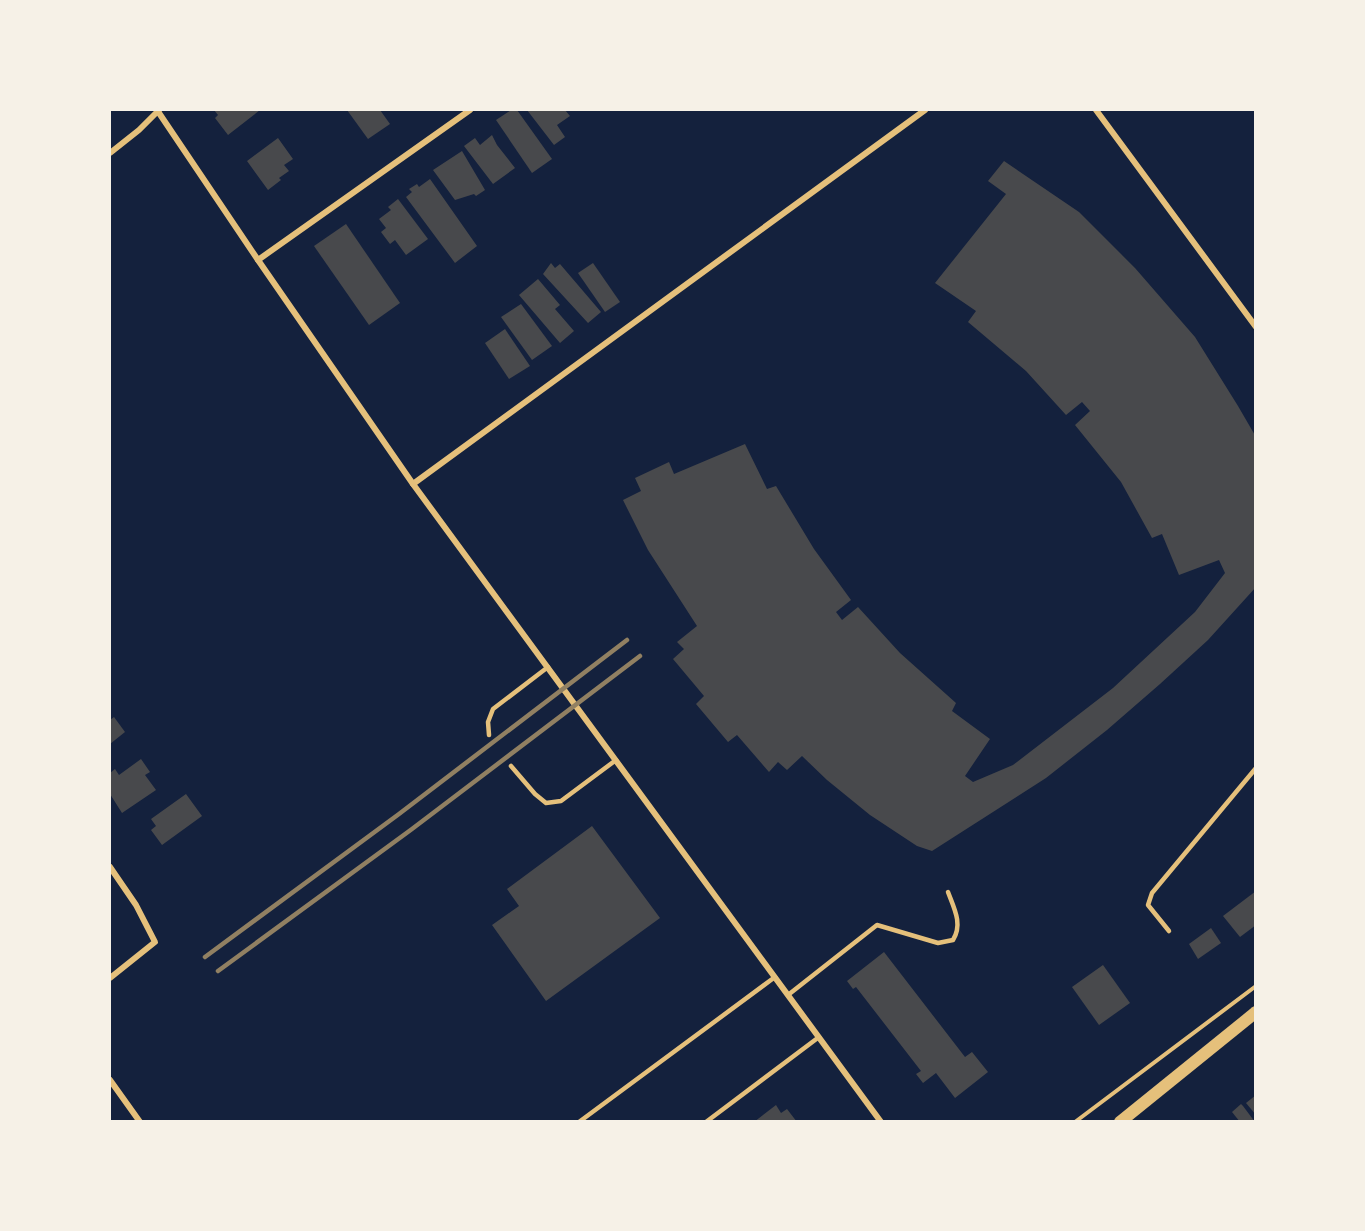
<svg xmlns="http://www.w3.org/2000/svg" width="1365" height="1231" font-family="'Work Sans',sans-serif">
  <rect width="100%" height="100%" fill="#14213d"/>
  <g fill="#48494c">
    <path d="M214 110H260L228 135 215 118 218 115Z"/>
    <path d="M347 110H380L390 124 368 139Z"/>
    <path d="M511 110H517L552 159 532 173 496 120Z"/>
    <path d="M527 110H565L570 116 557 125 565 137 554 145Z"/>
    <path d="M492 135 497 145 515 168 493 184 464 146 475 138 480 145Z"/>
    <path d="M278 138 293 159 284 165 289 171 279 178 281 180 268 190 247 161Z"/>
    <path d="M462 151 485 190 476 196 474 194 455 200 433 170Z"/>
    <path d="M1004 161 1079 212 1135 268 1195 337 1238 406 1256 437V587L1208 640 1160 684 1107 730 1046 778 932 851 917 846 870 815 827 780 802 756 787 770 778 762 769 772 737 735 728 742 696 704 704 696 673 659 684 649 677 642 697 626 648 550 623 500 641 491 635 478 669 462 674 474 745 444 767 489 776 486 814 549 851 600 836 612 842 620 858 607 900 653 956 703 952 711 990 739 965 776 973 782 1013 765 1113 688 1195 612 1225 573 1219 560 1179 575 1162 534 1152 538 1121 482 1075 425 1090 411 1082 402 1066 415 1026 371 968 322 976 311 935 283 1006 194 988 181Z"/>
    <path d="M430 179 477 246 455 263 406 197 412 192 409 189 417 184 419 187Z"/>
    <path d="M398 199 428 239 406 255 395 240 390 244 381 232 386 228 379 219 391 210 388 207Z"/>
    <path d="M346 224 400 303 369 325 314 246Z"/>
    <path d="M551 263 555 268 560 264 601 312 588 323 543 274Z"/>
    <path d="M593 263 620 302 605 312 578 273Z"/>
    <path d="M538 279 560 305 555 309 574 331 560 343 519 295Z"/>
    <path d="M521 304 552 346 532 360 501 317Z"/>
    <path d="M505 329 530 366 509 379 485 343Z"/>
    <path d="M114 717 125 732 110 744V720Z"/>
    <path d="M141 759 150 772 145 775 156 790 122 813 110 794V773L115 769 119 775Z"/>
    <path d="M186 794 202 816 162 845 151 830 156 826 151 819Z"/>
    <path d="M592 826 660 918 546 1001 492 925 519 906 507 889Z"/>
    <path d="M1256 891V925L1240 937 1223 916Z"/>
    <path d="M1211 928 1221 943 1198 959 1189 944Z"/>
    <path d="M884 952 965 1057 972 1052 988 1072 955 1098 936 1073 923 1083 916 1074 921 1071 856 987 853 989 847 981Z"/>
    <path d="M1103 965 1130 1003 1099 1025 1072 987Z"/>
    <path d="M1256 1095V1115L1246 1103Z"/>
    <path d="M1241 1104 1243 1106 1255 1122H1240L1232 1112Z"/>
    <path d="M776 1105 781 1113 787 1109 797 1122H754Z"/>
  </g>
  <g fill="none" stroke-linecap="round" stroke-linejoin="round">
    <path stroke="#e5c07b" stroke-width="4" d="M1075 1122 1256 986"/>
    <g stroke="#e5c07b" stroke-width="4.5">
      <path d="M489 735 488 722 493 709 548 667"/>
      <path d="M511 766 535 794 546 803 561 801 616 760"/>
      <path d="M1169 931 1148 905 1152 893 1256 768"/>
      <path d="M788 995 877 925 938 943 953 940C963 924 954 908 948 892"/>
      <path d="M579 1122 775 977"/>
      <path d="M706 1122 819 1037"/>
    </g>
    <g stroke="#e5c07b" stroke-width="6">
      <path d="M157 110 258 260 413 484 881 1122"/>
      <path d="M1096 110 1256 327"/>
      <path d="M110 153 139 130 159 110"/>
      <path d="M258 260 470 110"/>
      <path d="M413 484 925 110"/>
      <path d="M110 867 136 905 155 942 110 978"/>
      <path d="M110 1080 140 1122"/>
    </g>
    <path stroke="#e5c07b" stroke-width="12" d="M1120 1122 1256 1012"/>
    <g stroke="#918062" stroke-width="4.5">
      <path d="M205 957 399 814 627 640"/>
      <path d="M218 971 412 829 640 656"/>
    </g>
  </g>
  <rect width="1365" height="1231" fill="none" stroke="#f6f1e7" stroke-width="222"/>
</svg>
